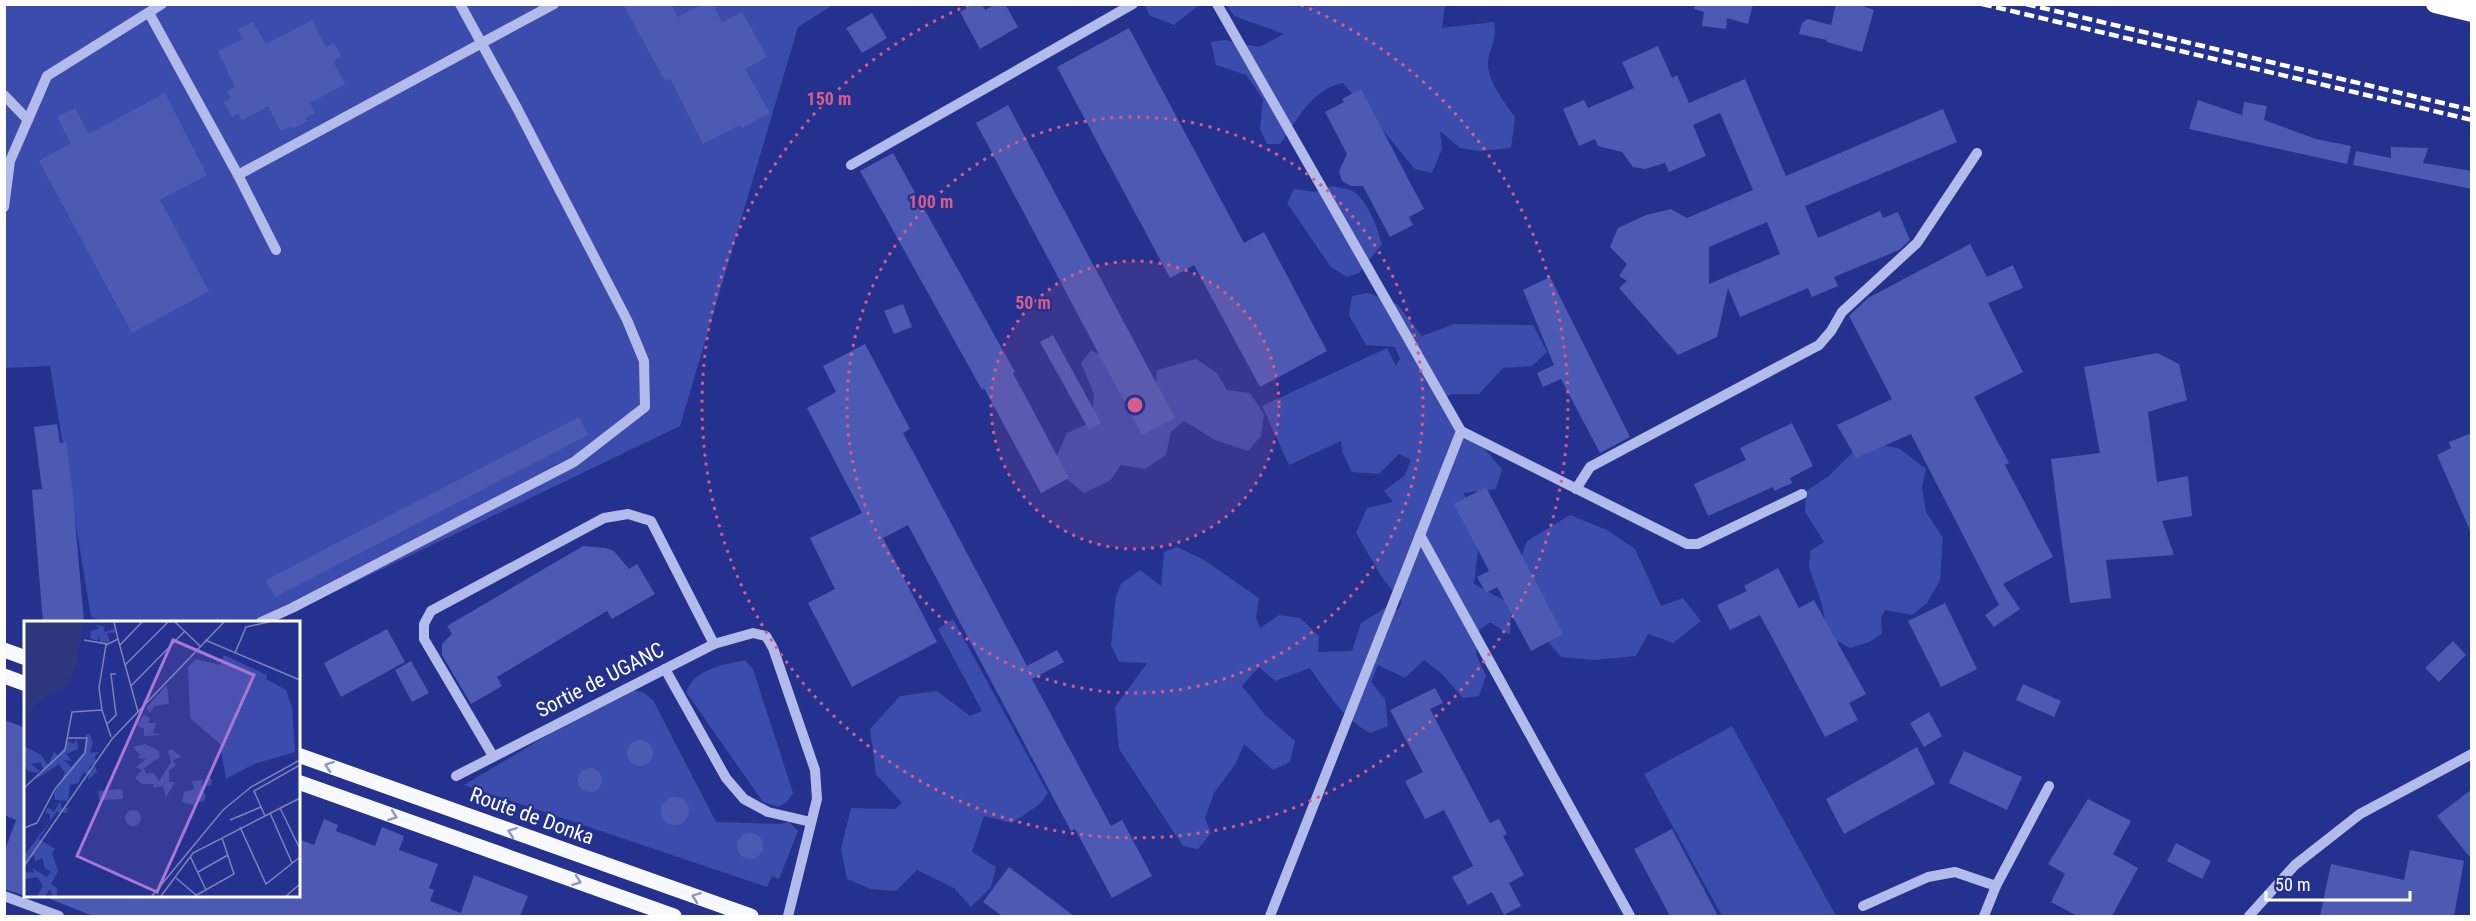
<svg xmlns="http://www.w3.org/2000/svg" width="2476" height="921" font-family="'Roboto Condensed',sans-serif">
  <rect width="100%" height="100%" fill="#24318e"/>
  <g fill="#3c4cac">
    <path d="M1257 4 1307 7 1312 4 1445 5 1442 28 1494 22C1497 45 1489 46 1488 63 1487 81 1506 104 1515 117L1511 148 1480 151 1460 148 1440 131 1442 149 1432 173 1415 169 1343 83C1310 90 1299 119 1280 144H1267L1260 129 1263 99 1246 75 1216 65 1211 42 1225 40 1259 47 1284 34 1234 16 1227 5Z"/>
    <path d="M4 5H833L798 27 680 426 272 622H105L91 617 50 366 5 368Z"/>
    <path d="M1145 5H1199L1174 25 1149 15Z"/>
    <path d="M1333 186C1340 188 1351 189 1356 193 1369 205 1377 227 1382 244L1359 273 1347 277 1331 267 1287 203 1294 189 1314 192Z"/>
    <path d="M1368 293 1397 304 1422 336 1454 324 1533 325 1547 352 1532 366 1503 368 1479 394H1453L1437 400 1450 421 1475 438 1502 469 1496 489 1463 493 1479 517 1480 534 1474 584 1511 604 1510 635 1490 622 1479 631 1476 654 1486 676 1479 696 1463 698 1441 673 1424 660 1405 678 1378 665 1371 682 1385 699 1388 726 1370 733C1343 718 1327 693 1310 668L1275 681 1259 667 1242 686 1265 715 1295 741 1290 762 1273 770 1244 744 1235 765 1214 793 1205 818 1211 833 1198 849 1183 846 1119 749 1115 707 1147 663 1119 662 1111 645 1116 596 1121 584 1140 570 1161 586 1164 552 1177 547 1204 560 1259 598 1256 617 1260 628 1279 615 1300 618 1319 636 1318 652 1352 651 1361 623 1385 608 1398 610 1402 602 1383 579 1356 533 1367 508 1393 502 1384 491 1405 475 1411 460 1399 454 1379 474 1352 472 1342 452 1341 441 1289 465 1262 406 1387 348 1396 366 1400 359 1395 347 1366 345 1349 315 1352 296Z"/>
    <path d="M1091 350 1121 366 1153 415 1157 370 1196 359 1217 373 1227 390 1250 393 1264 414 1261 436 1248 451 1215 440 1184 421 1171 432 1166 455 1145 469 1121 465 1110 481 1084 493 1052 467 1067 433 1092 422 1094 394 1081 363Z"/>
    <path d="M1868 441 1900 449 1926 469 1922 487 1926 512 1943 538 1940 580 1927 603 1912 615 1885 610 1881 618 1882 634 1869 642 1850 648 1827 635 1822 604 1809 567 1810 551 1824 542 1805 512 1806 491 1829 476 1858 447Z"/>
    <path d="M1570 515 1607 530 1635 549 1661 606 1683 598 1701 621 1673 643 1648 634 1636 656 1594 660 1561 657 1533 624 1515 573 1527 541Z"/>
    <path d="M953 619 1048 793 1040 804 1012 823 984 816 972 852 996 867 991 887 971 907 954 888 917 870 896 891 871 889 847 879 841 849 851 808 895 809 902 803 876 774 870 729 900 696 937 691 970 716 982 711 938 629Z"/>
    <path d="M745 660 753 669 793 793 787 802 778 807 763 802 686 692C695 668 724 665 745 660Z"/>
    <path d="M631 689 644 693 653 700 716 822 779 824 789 822 798 831 779 879 772 876 767 887 464 785 618 693Z"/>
    <path d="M1732 726 1836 916H1722L1644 774Z"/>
  </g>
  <g fill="#4c5ab4" fill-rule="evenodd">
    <path d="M623 4H671L678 17 703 4H713L722 23 742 12 767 57 745 69 770 113 742 128 740 125 703 144 670 78 665 81Z"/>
    <path d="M973 4H982L985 10 996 4H1005L1018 27 980 49 960 12Z"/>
    <path d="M1695 4H1753L1748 24 1727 18 1726 29 1702 26 1704 12 1694 9Z"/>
    <path d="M1836 4H1857L1874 10 1862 52 1827 42V40L1799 34 1802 23 1808 19 1831 25Z"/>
    <path d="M872 13 887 38 862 53 846 28Z"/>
    <path d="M312 20 326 47 334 43 341 56 333 61 345 84 310 103 315 113 306 118 307 121 293 129 292 126 281 131 268 106 242 120 238 114 232 117 224 102 231 98 227 91 235 87 218 51 243 39 238 29 253 22 266 44Z"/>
    <path d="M1129 28 1244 243 1264 232 1327 351 1260 387 1194 265 1170 278 1057 67Z"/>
    <path d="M1658 46 1672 78 1677 75 1689 103 1745 79 1786 176 1943 109 1957 142 1805 206 1818 238 1880 211 1883 218 1898 212 1910 240 1899 250 1834 277 1838 286 1812 297 1808 288 1740 317 1728 288 1717 337 1678 355 1619 288 1627 281 1619 276 1627 264 1610 247 1618 228 1646 215 1671 209 1687 218 1753 190 1720 113 1693 125 1706 156 1669 172 1665 163 1645 169 1633 167 1622 152 1598 146 1595 139 1579 146 1563 109 1584 100 1588 108 1634 88 1622 62ZM1767 222 1780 254 1709 284V247Z"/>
    <path d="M1361 89 1424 209 1409 217 1413 225 1390 237 1363 186H1351L1342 181 1339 171 1347 154 1325 112 1344 102 1342 99Z"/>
    <path d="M165 93 207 175 160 200 209 291 132 333 39 161 71 143 57 117 75 108 89 134Z"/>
    <path d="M2198 100 2242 115 2244 102 2267 106 2264 120 2316 139 2351 146 2347 164 2189 129Z"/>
    <path d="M1008 105 1175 418 1142 435 976 123Z"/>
    <path d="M2391 147 2428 148 2423 163 2472 171V189L2353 165 2356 151 2391 158Z"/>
    <path d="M893 153 1015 372 1013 373 1069 478 1041 493 984 388 982 390 860 171Z"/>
    <path d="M1970 244 1987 277 2013 265 2023 288 1988 303 2023 372 1974 397 2009 463 2005 465 2053 557 2003 584 2020 609 1994 627 1985 615 1999 605 1911 434 1856 458 1837 425 1892 399 1849 316 1868 298Z"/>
    <path d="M1550 277 1630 437 1600 453 1561 379 1543 387 1537 373 1554 365 1523 290Z"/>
    <path d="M903 304 912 327 894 334 884 311Z"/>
    <path d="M1053 335 1101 423 1089 430 1040 342Z"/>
    <path d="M865 344 910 429 903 433 1027 666 1057 650 1064 662 1032 679 1111 826 1122 820 1152 876 1112 898 1075 829 1071 831 908 525 883 538 937 642 852 687 808 603 835 589 810 538 862 513 807 408 836 392 823 366Z"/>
    <path d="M2157 353 2179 364 2187 400 2148 412 2157 482 2188 476 2192 516 2162 521 2174 555 2106 560 2111 598 2070 603 2051 459 2100 453 2084 367Z"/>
    <path d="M579 417 588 435 275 597 266 580Z"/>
    <path d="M1792 423 1813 466 1790 478 1792 483 1774 491 1773 487 1708 516 1694 484 1746 460 1740 448Z"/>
    <path d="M57 424 60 443 66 442 72 486 84 622H43L32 490 42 489 34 427Z"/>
    <path d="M2472 433V535L2437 455 2451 448 2449 442Z"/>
    <path d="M1486 487 1563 634 1531 651 1497 587 1486 593 1477 577 1489 571 1454 504Z"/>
    <path d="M583 546 605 548 614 551 629 569 637 564 655 594 612 619 607 611 497 677 502 686 471 704 442 655V644L452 634 447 626Z"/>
    <path d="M1778 568 1799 608 1814 600 1866 694 1849 703 1858 720 1825 737 1760 615 1730 630 1717 605 1747 591 1744 586Z"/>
    <path d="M1945 603 1977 669 1941 687 1908 621Z"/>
    <path d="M387 629 405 662 341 697 324 663Z"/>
    <path d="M2453 641 2466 655 2439 682 2425 668Z"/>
    <path d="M411 661 429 693 412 702 395 670Z"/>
    <path d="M2023 684 2061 701 2054 717 2016 700Z"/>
    <path d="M1435 688 1443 703 1430 709 1490 823 1499 819 1507 834 1503 836 1524 875 1509 883 1521 906 1504 915 1492 892 1468 905 1452 877 1473 866 1444 810 1425 819 1405 781 1423 772 1390 710Z"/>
    <path d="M1929 712 1942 736 1924 747 1910 723Z"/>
    <path d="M4 720 26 728V896L4 889V853L16 820 4 815Z"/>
    <circle cx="640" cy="753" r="13"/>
    <path d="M1917 747 1935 784 1844 834 1826 799Z"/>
    <path d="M1964 751 2022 777 2007 810 1949 783Z"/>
    <circle cx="590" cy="780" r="12"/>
    <path d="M2472 789V860L2437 816Z"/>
    <circle cx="675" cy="811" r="14"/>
    <path d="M2088 799 2131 821 2113 854 2138 868 2112 916H2077L2051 902 2065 874 2048 864Z"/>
    <path d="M324 819 338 825 336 831 375 846 382 827 404 836 399 850 438 864 429 888 434 890 430 901 461 913 474 875 528 896 520 916H93L43 896H298V839L314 845Z"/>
    <path d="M1672 829 1718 916H1670L1634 849Z"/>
    <circle cx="750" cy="846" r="13"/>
    <path d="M2176 843 2211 861 2202 879 2167 861Z"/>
    <path d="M2410 850 2464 861 2454 916H2320L2331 864 2404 880Z"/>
    <path d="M1009 867 1074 916H1002L983 902Z"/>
  </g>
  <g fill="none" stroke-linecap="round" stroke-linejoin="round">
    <g stroke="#b3bbeb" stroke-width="10">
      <path d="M1217 4 1461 431 1270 916"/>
      <path d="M149 13 238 175 276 250"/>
      <path d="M4 95 28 120"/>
      <path d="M851 165 1133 4"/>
      <path d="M238 175 554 4"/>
      <path d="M4 207 10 161 47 76 162 4"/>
      <path d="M1461 431 1687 544H1698L1802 494"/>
      <path d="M1576 489 1590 467 1819 345 1831 331 1842 312 1917 243 1977 153"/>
      <path d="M1420 535 1630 916"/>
      <path d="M261 622 292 608 574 462 645 407 644 361 627 320 517 108 460 4"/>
      <path d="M665 669 726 778 744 799 768 812 811 822"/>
      <path d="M493 756 424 639V624L431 611 604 518 628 514 651 521 714 644"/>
      <path d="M456 776 714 644 753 633 766 636 773 648 815 770 817 799 788 916"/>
      <path d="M4 896 59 916"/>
      <path d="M1863 906 1928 877 1955 872 1996 886"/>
      <path d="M1984 916 1996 886 2049 786"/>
      <path d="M2249 916 2295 865 2360 814 2472 754"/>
    </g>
    <g stroke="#f8f8ff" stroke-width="15">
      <path d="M4 650 26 658"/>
      <path d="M4 676 26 684"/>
      <path d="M298 755 751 916"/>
      <path d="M298 782 674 916"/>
    </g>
    <path stroke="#fff" stroke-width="18" d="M2435 4 2472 13"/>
    <g stroke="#fff" stroke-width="4.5" stroke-dasharray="10 4.5" stroke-linecap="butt">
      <path d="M1982 4 2472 120"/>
      <path d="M2026 4 2472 110"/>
    </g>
  </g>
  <defs><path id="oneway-chevron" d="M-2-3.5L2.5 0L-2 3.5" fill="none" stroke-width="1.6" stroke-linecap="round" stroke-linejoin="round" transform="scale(1.5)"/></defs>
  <g stroke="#8e94c6">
    <use href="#oneway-chevron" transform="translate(329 766) rotate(-160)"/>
    <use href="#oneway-chevron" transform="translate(393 816) rotate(20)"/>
    <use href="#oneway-chevron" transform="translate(512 832) rotate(-160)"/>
    <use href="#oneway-chevron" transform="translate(577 881) rotate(20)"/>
    <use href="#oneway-chevron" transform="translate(696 897) rotate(-160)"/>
  </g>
  <circle cx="1135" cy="405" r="144" fill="#d45d8c" fill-opacity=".12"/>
  <g fill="none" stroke="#d45d8c" stroke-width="3" stroke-dasharray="3 6">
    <circle cx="1135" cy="405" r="144"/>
    <circle cx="1135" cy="405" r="288"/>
    <path d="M1301 5A433 433 0 1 1 969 5"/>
  </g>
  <g text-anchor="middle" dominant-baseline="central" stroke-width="4.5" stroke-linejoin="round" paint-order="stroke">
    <g font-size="21" fill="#fff" stroke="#24318e">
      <text transform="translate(600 680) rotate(-27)">Sortie de UGANC</text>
      <text transform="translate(532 816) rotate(20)">Route de Donka</text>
    </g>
  </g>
  <g transform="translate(24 621)">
    <rect width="276" height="276" fill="#24318e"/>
    <path d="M70 4 79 5 81 11 90 8 92 11 83 12 86 21 76 22 75 13 73 20 66 17 67 10 76 7ZM200 34 243 54 242 58 262 69 268 86 271 131 230 143 202 158 196 123 166 97 164 46 172 38 196 44ZM143 64 145 83 130 85 126 92 122 87ZM120 94 126 97 124 102H132L129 112 139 114 120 115V108L113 104ZM65 113 69 121 66 132 75 131 70 137 73 141 65 146 66 150 71 145 73 151 64 159 65 153 59 152 54 162 46 164 44 180 31 179 30 173 41 152 35 143 11 159 19 148 17 141 7 143 16 150 13 152 4 150 0 146V125L17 134 24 144 30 131 34 134 45 120 49 123 53 118 54 128 42 133 48 140 40 139 47 146 60 131 62 114ZM121 123 135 130 136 136 120 147 122 153 130 152 135 160 147 141 144 130 148 128 157 136 149 139 152 145 145 149V161H151L142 176 139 165 130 167 129 163H118L111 157 118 149 112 146 122 138 113 137 116 134 109 126ZM184 154 188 159 187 165 180 164 178 168 182 175 179 181 171 180 170 184 158 181 160 171 170 168 168 160 179 159 177 165 183 161ZM98 168 99 178 75 179 74 170ZM36 181 38 188 44 187 43 192 32 191 15 218 31 228 28 232 34 250 27 263 33 267V274L29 275 26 268 21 275H13L19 265 13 256 1 258 0 251 10 252 8 247 23 256 26 251 30 253 21 247 18 237 11 241 10 234 0 243V235L26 200V193L21 192 24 186 30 191ZM101 197a8 8 0 1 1 16 0a8 8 0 1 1-16 0Z" fill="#3c4cac"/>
    <path d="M0 1H59L54 38 44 64 10 84 0 110Z" fill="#2d377d"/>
    <path fill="none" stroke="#7c83bb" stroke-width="1.5" d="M151 1 177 26M94 18 114 91M60 19 83 23M181 19 276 59M96 24 118 1M211 32 222 6 245 1M101 44 144 1M107 65 161 10M78 89 87 116M83 103 92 94 87 53H92M0 167 41 129 48 91 78 89 75 67 82 24 94 18 90 1M256 187 276 228M246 192 268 242M241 195 230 170 276 144M206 199 237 186M216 206 242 263 276 236M0 207 13 202 31 168 61 132 63 117H44M166 235 182 269M0 245 88 118 200 1M174 251 204 234M152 257 172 274M128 275 199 189 227 166 276 139M137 275 169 232 276 177M171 275 210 253 198 217M262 275 276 263"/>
    <path fill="#a976d5" fill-opacity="0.15" stroke="#a976d5" stroke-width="3" d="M149 19 230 54 133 271 53 235Z"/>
    <rect width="276" height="276" fill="none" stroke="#fff" stroke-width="3"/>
  </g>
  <circle cx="1135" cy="405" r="9" fill="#d45d8c" stroke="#24318e" stroke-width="3"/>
  <g font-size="18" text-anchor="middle" font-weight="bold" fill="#d45d8c" stroke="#24318e" stroke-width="4.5" stroke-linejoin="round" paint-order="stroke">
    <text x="829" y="105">150 m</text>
    <text x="931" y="208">100 m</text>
    <text x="1033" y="309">50 m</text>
  </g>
  <rect width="2476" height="921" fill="none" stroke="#ffffff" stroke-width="12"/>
  <path d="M2266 891v9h144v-9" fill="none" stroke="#ffffff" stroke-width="3"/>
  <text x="2275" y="891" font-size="18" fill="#ffffff" stroke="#24318e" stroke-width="4.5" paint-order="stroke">50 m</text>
</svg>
